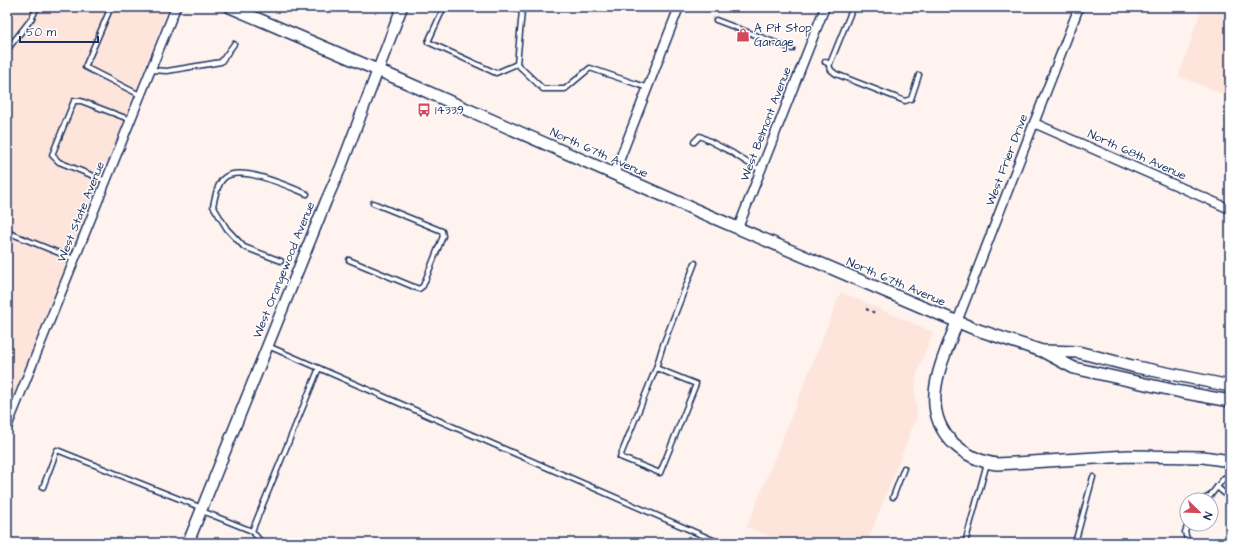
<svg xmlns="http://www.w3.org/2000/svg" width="1237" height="550" font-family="'Architects Daughter',sans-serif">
  <rect width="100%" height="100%" fill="#fef3ef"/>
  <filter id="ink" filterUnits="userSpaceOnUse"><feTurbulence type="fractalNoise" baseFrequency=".025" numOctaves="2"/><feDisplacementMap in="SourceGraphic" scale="8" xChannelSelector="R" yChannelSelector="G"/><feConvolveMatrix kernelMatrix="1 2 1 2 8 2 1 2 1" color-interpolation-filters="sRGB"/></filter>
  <g filter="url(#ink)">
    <g fill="#fde5dc">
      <path d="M7 7H167L166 15 7 413Z"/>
      <path d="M1202 7H1230V97L1179 76Z"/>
      <path d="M841 292 933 332 919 368 916 379 915 393 917 416 867 543H785L747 527Z"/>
    </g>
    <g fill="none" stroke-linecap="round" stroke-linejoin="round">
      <g stroke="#1b2f5e" stroke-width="7">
        <g id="service">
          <path d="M111 7 85 67 140 95"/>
          <path d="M444 7 428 42 496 73 517 64"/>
          <path d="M511 7 522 11 517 64"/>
          <path d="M716 20 792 49"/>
          <path d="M7 50 32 18 37 7"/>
          <path d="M825 62 828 63 831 70 836 74 905 101 911 99 919 75"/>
          <path d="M517 64 543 89H565L590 68 648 88"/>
          <path d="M829 66 853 7"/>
          <path d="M151 70 167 71 221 62 234 44"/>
          <path d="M694 142 700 136 731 152 748 163 761 170"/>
          <path d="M106 181 59 162 52 155 74 101H81L131 120"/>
          <path d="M7 232 74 259"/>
          <path d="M349 260 419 289 423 286 443 236 442 231 373 203"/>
          <path d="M281 261 244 247 227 229 213 206C215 197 217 184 224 178 240 164 290 187 307 194"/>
          <path d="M268 346 720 543"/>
          <path d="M656 368 696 384 660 473 620 457 656 368 663 345 695 263"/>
          <path d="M43 487 57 450 202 508"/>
          <path d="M1217 487 1230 498"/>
          <path d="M893 497 904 468"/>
          <path d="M1202 500 1210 496 1224 478"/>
          <path d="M202 511 252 531 319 368"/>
          <path d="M1188 524 1185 532 1188 543"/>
          <path d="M252 531 262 543"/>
          <path d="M965 543 987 463"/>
          <path d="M1075 543 1093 477"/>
        </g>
      </g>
      <g stroke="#1b2f5e" stroke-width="11">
        <g id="minor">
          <path d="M1034 123 1230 209"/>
          <path d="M614 174 679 7"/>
          <path d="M738 228 825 7"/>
          <path d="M957 322 1079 7"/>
          <path d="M7 427 176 7"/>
        </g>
      </g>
      <g stroke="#1b2f5e" stroke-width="13">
        <path id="tertiary" d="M188 543 326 201 341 167 402 7"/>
      </g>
      <g stroke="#1b2f5e" stroke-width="14">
        <g id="secondary">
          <path d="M230 7 396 78 705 214 922 307 975 329 1042 351 1074 368 1181 392 1230 401"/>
          <path d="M957 322C943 361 917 407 953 443 966 455 980 462 997 464L1128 456 1203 457 1230 461"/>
          <path d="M1044 351 1078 352 1132 366 1230 386"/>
        </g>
      </g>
      <path stroke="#1b2f5e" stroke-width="2" stroke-dasharray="3 3" stroke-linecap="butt" d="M866 309 875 313"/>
      <use href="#service" stroke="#fff" stroke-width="4"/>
      <use href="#minor" stroke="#fff" stroke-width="8"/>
      <use href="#tertiary" stroke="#fff" stroke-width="10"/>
      <use href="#secondary" stroke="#fff" stroke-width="11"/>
    </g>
  </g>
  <defs>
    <g id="shop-bare" transform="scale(1.08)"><path d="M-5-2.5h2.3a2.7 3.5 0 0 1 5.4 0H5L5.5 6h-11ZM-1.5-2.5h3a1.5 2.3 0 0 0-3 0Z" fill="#d1495b" stroke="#fff" stroke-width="2.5" paint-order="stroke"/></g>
    <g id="bus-bare" transform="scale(1.08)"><path d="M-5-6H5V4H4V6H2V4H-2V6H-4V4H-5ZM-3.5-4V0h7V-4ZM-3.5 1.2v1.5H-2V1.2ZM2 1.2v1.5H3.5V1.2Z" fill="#d1495b" stroke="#fff" stroke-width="2.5" paint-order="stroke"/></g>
  </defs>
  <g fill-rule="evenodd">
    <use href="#shop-bare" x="743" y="35"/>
    <use href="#bus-bare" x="424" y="110"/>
  </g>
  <g text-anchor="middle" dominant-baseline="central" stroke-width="3" stroke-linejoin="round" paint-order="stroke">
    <g font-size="12" fill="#1b2f5e" stroke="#fff" text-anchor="start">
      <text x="754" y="28">A Pit Stop<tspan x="754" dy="14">Garage</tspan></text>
      <text x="435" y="110">14339</text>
    </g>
    <g font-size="12" fill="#1b2f5e" stroke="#fff">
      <text transform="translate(766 124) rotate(-69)">West Belmont Avenue</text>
      <text transform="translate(599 153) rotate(24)">North 67th Avenue</text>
      <text transform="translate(1137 155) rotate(24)">North 68th Avenue</text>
      <text transform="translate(1007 160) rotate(-69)">West Frier Drive</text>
      <text transform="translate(81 212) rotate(-68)">West State Avenue</text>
      <text transform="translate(284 270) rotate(-68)">West Orangewood Avenue</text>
      <text transform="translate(896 282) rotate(23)">North 67th Avenue</text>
    </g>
  </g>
  <rect width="1237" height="550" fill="none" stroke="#fff" stroke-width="24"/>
  <rect x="12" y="12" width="1213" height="526" fill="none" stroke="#1b2f5e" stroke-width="1.5" filter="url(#ink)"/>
  <g transform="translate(1199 512) rotate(113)"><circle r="19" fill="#ffffff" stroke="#a4acbf"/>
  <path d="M0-3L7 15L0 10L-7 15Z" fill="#d1495b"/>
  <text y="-6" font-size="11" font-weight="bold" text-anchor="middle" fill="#1b2f5e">N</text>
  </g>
  <path d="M20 36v6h78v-6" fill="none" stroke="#1b2f5e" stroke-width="2"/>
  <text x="26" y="36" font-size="12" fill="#1b2f5e" stroke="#ffffff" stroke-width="3" paint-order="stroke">50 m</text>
</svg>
